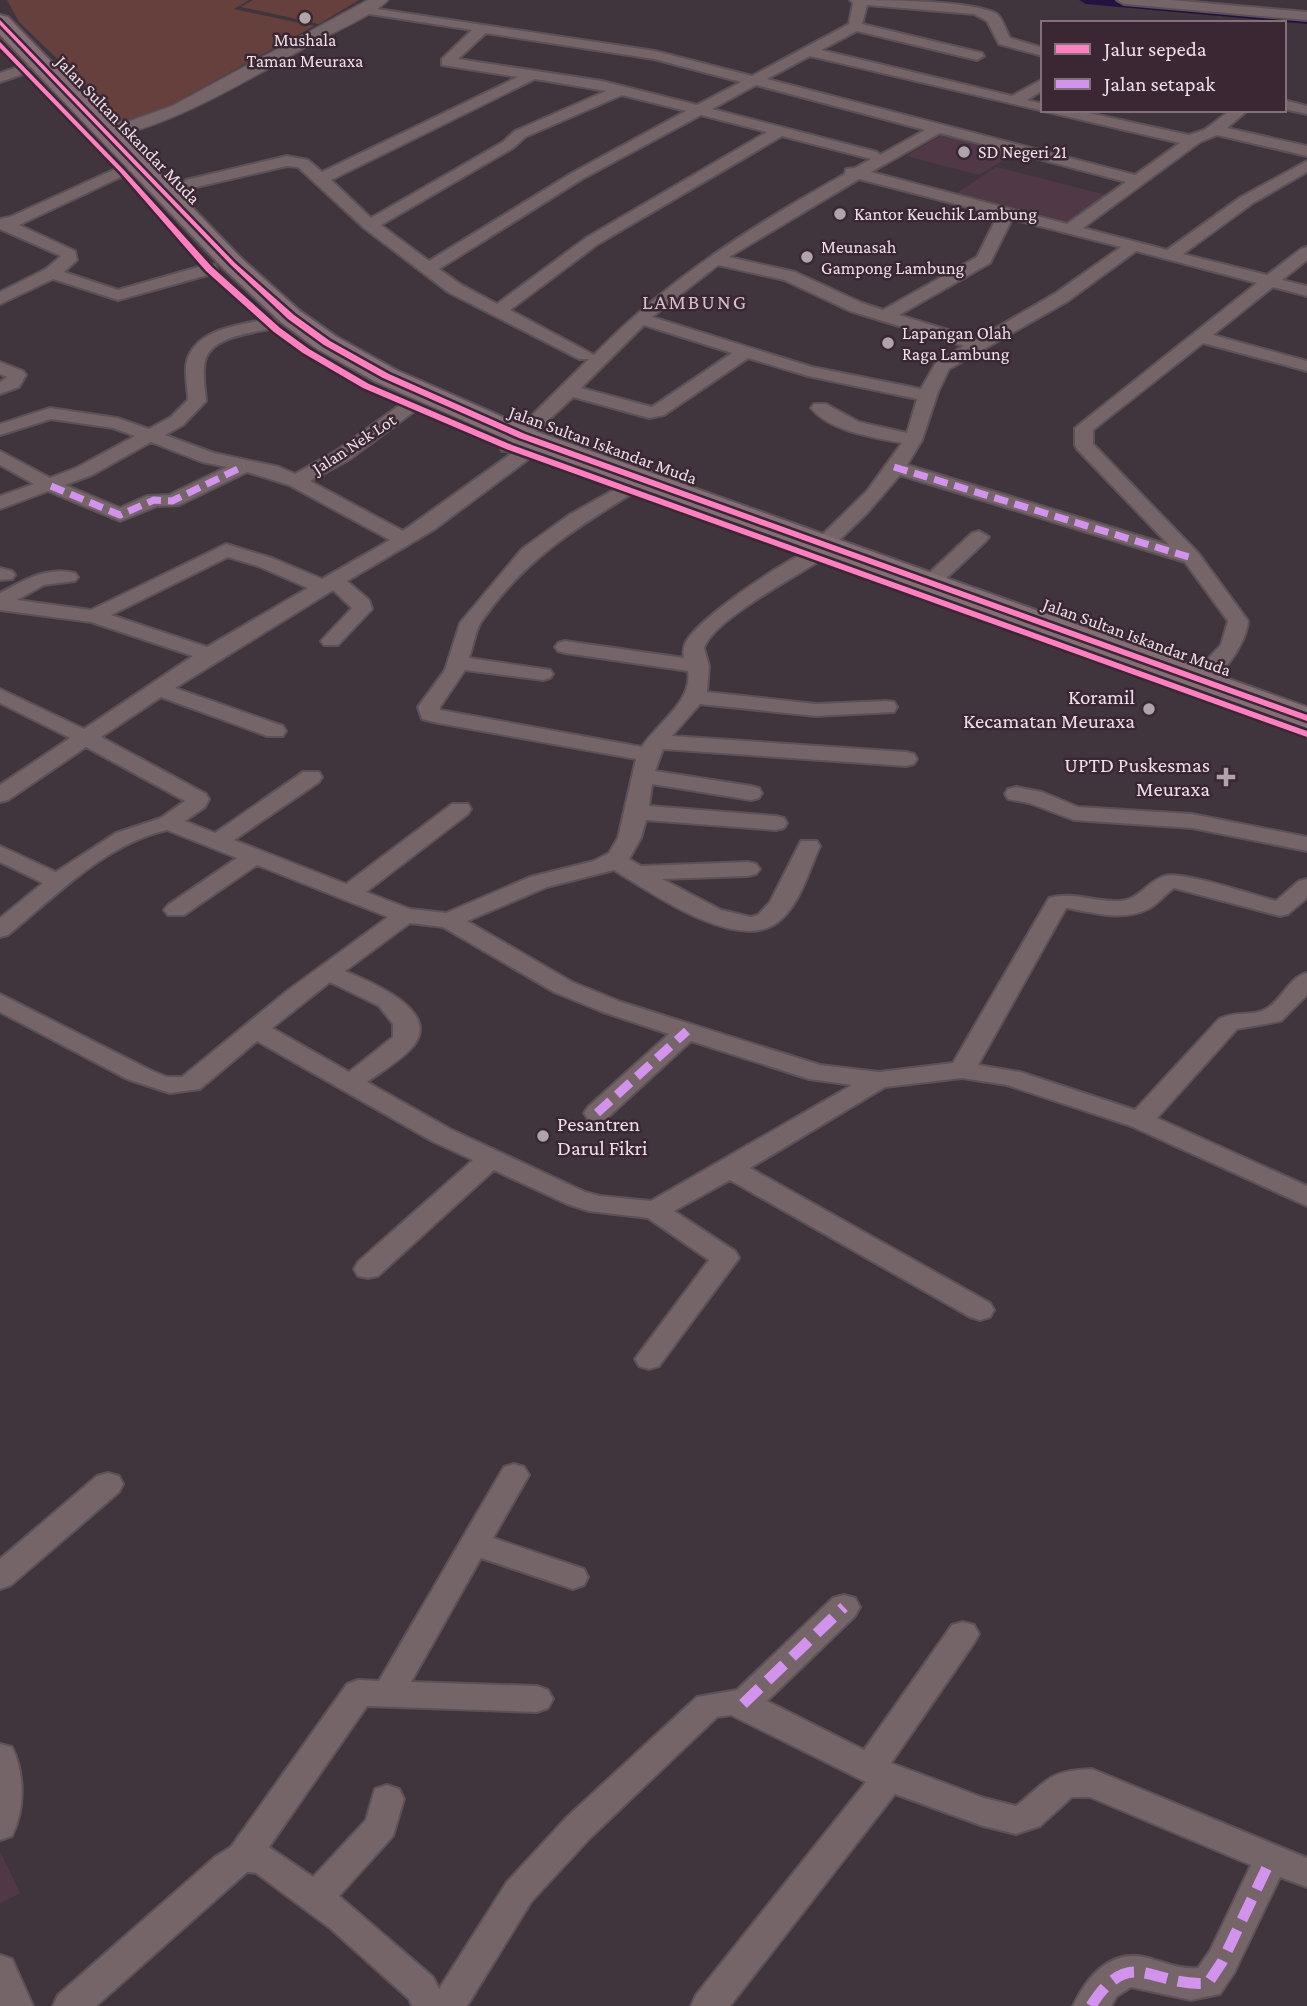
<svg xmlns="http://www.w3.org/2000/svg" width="1307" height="2006" font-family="'Crimson Pro',serif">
  <rect width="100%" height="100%" fill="#40353c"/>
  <g fill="#503847">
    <path d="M950 130 1022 149 979 175 906 156Z"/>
    <path d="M996 167 1122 199 1081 228 954 195Z"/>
    <path d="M0 1851 20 1893 0 1904Z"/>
  </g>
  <g fill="#65403d">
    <path d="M7 0H249L234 9 314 26 151 116 124 123 19 22Z"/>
    <path d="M253 0H359L319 24 241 7Z"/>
  </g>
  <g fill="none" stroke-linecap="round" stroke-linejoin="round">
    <path fill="#231240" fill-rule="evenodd" d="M1079 0H1131L1307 16V24L1086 4Z"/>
    <g stroke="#5b5157" stroke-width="4">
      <g id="minor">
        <path d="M850 0C882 0 973 0 997 14 1003 19 1006 31 1010 38L1043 48V56L999 44 987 21 974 14 867 5 862 24 982 53 984 56 977 60 857 31 821 50 1012 96 1043 79V90L1027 100 1043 104V110H1075L1189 135 1204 130 1231 110H1248L1227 128 1307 146V156L1217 135 1200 142 1083 228 1167 250 1241 197 1307 161V172L1253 203 1183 254 1267 275 1301 249 1307 247V260L1282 280 1307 286V296L1273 287 1213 335 1307 361V371L1203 343 1093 430V444L1199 554 1248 621C1247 643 1217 690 1192 683L1189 679 1221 645 1228 621 1185 562 900 475 868 512 832 547H818L815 543 818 539 867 491 902 443C873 437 831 432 811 408L814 404H826L859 422 907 433 917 399 808 376 748 358 664 415 649 418 573 397 517 450 539 436 548 442 546 446 435 529 347 581 369 600 372 609 338 645H324L321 641 352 608 333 590 175 688 283 726 286 731 283 736H267L161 697 101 737 206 794 209 799 205 807 185 821 215 833 303 772H319L322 777 319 782 234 840 346 884 452 804H468L471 809 468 814 366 892 410 909 446 913 530 877 594 861 609 853 618 838 636 759 438 723 422 719 418 707 445 670 460 623 522 549 569 515 626 483 635 489 633 493C572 530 522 562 481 622 475 632 473 647 469 658L550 670 553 674 550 678 543 680 465 670 440 707V710L642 747C657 723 693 702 688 671L565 653 558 651 555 647 558 643 565 641 684 658C683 652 683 647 686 642 698 619 790 555 815 549L822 551 825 555 822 559C795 577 713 620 704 648L709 666 707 692 816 704 886 701 894 702 897 707 894 712 816 716 700 704 672 736 906 752 914 754 917 759 914 764 906 766 663 749 655 771 751 786 759 788 762 793 759 798 751 800 652 784 649 806 776 816 784 818 787 823 784 828 776 830 646 820 641 838 629 859 641 866 748 862 756 864 760 869 756 874 748 876 662 879 721 910 751 917 758 915 770 902 801 841H817L820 846C809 870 799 909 775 924 734 951 650 892 614 870L547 887 467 921 572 982 621 1002 820 1065 879 1072 953 1063 1049 898C1073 891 1094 902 1118 901 1139 901 1147 881 1165 876 1183 871 1253 895 1276 901L1299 881 1307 879V898L1288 914 1280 916 1174 888C1165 894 1158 904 1148 909 1121 922 1093 912 1066 908L978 1065 1020 1072 1135 1110 1219 1019C1234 1011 1251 1016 1264 1010 1282 1002 1288 977 1307 973V995L1281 1021 1237 1029 1157 1118 1307 1186V1206L1131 1126 1007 1085 962 1078 885 1087 750 1168 990 1303 994 1310 990 1317 980 1320 970 1317 730 1180 674 1211 735 1251 739 1258 659 1366 649 1369 639 1366 635 1359 709 1260 648 1218 589 1211 567 1204 494 1170 378 1276 368 1278 358 1276 354 1269 358 1262 473 1160 432 1141 257 1041 200 1089 170 1093 127 1079 0 1012V994L152 1071 167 1077H182L287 991 388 917 257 865 184 915H168L164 910 168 905 237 858 167 830C105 844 56 896 8 935L0 937V918L43 883 0 862V846L56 872 116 833 161 818 185 801 86 747 8 800 0 802V785L70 738 0 703V689L84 729 193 656 91 622 0 610V593C24 580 47 566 75 573L78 577 75 581 44 585 17 600 91 610 226 544 272 558 322 579 390 540 289 485 247 472 179 505 157 506 120 521 48 491 0 509V496L34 484 0 465V451L50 478 78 467 135 436 113 428 51 419 0 435V424L50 408 117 418 149 429 171 417 188 400C188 388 184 373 187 361 196 328 241 325 268 319L274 320 277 324 274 328C253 333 211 336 205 361 202 373 205 388 206 401L183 425 165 435 214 453 279 467 295 474 336 451 404 402H416L419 406 416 410 350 459 310 481 403 531 515 451H502L500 447 589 359H579L448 292 364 228 298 167 287 166 192 188 184 183 186 180 287 156 308 160 322 172 518 77 442 65V59L472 30 363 13 358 12V6L655 51 752 76 849 24 853 3ZM486 33 654 59 741 82 697 105 602 81 458 59ZM810 56 1180 143 1135 175 767 79ZM535 79 606 91 515 131 503 142 371 218 331 180ZM756 85 925 130 880 155 877 152 712 109ZM622 95 686 111 572 173 429 261 381 225 513 148 525 137ZM701 115 767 132 586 238 497 304 460 284 439 269 582 179ZM940 133 1126 182 1067 224 871 172ZM782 136 871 159 855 168 846 169 845 174C753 225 667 280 594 355L510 310 598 244ZM859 179 998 215 977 257 883 310 862 303 795 272 729 257ZM1012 219 1121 247 1056 293 977 339 899 315 990 263ZM1136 251 1257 283 1075 428V445L1077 449 1169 545 907 465 922 440 938 392 949 369 1068 301ZM718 265 784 280 850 311 964 346 937 361 921 389 812 367 652 317ZM644 325 732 353 652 407 581 388ZM151 442 202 462 227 467 169 495 147 496 120 508 65 485 92 475ZM228 557 258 566 308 588 207 647 111 615ZM410 923 443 927 554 992 603 1012 669 1034 588 1107 584 1113 588 1119 597 1121 606 1119 691 1041 809 1079 852 1085 651 1201 600 1196 585 1192 450 1129 367 1082C382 1071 403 1059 414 1045 441 1009 367 981 345 971ZM330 982 379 1006 393 1024V1037L349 1072 272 1028Z"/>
        <path d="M1117 0H1171L1307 12V20L1124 4Z"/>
        <path d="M24 65 29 66V72L0 82V73Z"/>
        <path d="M1284 100 1307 106V114L1284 109Z"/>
        <path d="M122 166 130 171 127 174 19 225 75 251 77 260 64 272 118 290 209 264 215 265 217 269 215 273 118 300 53 279 0 304V292L46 269 61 256 0 229V219L10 217Z"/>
        <path d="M0 362 23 371 26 375 19 387 0 394V382L7 377 0 374Z"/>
        <path d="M979 531 989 537 986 541 939 585H925L922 581 925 577 972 533Z"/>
        <path d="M0 568 12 571 15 575 12 579 0 580Z"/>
        <path d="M1016 787 1042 792 1078 807 1192 814 1307 837V851L1192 828 1074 820 1029 803 1008 799 1005 794 1008 789Z"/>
        <path d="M514 1464 524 1467 529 1475 493 1538 584 1569 588 1577 584 1585 573 1589 481 1558 411 1682 537 1686 548 1690 553 1699 548 1708 537 1712 367 1706 269 1847 313 1877 366 1820 375 1789 387 1785 399 1789 404 1799 393 1836 339 1896 433 1977 439 1989 507 1882 566 1818 697 1697 737 1690 833 1598 844 1595 855 1598 860 1607 855 1616 767 1701 864 1750 952 1625 963 1622 974 1625 979 1634 974 1643 891 1763 984 1798 1016 1806C1049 1780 1047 1771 1092 1769L1307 1858V1887L1280 1877 1234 1973 1220 1994 1191 2000 1131 1987 1117 1996 1111 2006H1073C1087 1977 1109 1950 1144 1957 1162 1961 1179 1970 1198 1968L1210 1951 1251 1865 1090 1797H1072L1040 1826 1016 1834 983 1826 895 1794 730 2006H691L696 1995 866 1782 731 1715 717 1717 590 1838 531 1902 467 2006H412L409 1999 331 1929 256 1873 247 1872 96 2006H53L58 1995 215 1857 231 1847 347 1684 358 1680 379 1681 504 1467Z"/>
        <path d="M108 1473 119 1476 123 1484 119 1492 11 1585 0 1589V1559L97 1476Z"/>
        <path d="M0 1744 12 1747C25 1774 25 1809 12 1836L0 1840Z"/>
        <path d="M0 1955 12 1959 33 2006H0Z"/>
      </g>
    </g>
    <g stroke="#5b5157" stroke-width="3">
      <path id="tertiary" d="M368 0H388C376 14 332 33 313 43 282 60 120 160 93 128L96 124 130 121 172 106Z"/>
    </g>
    <g stroke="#5b5157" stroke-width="4">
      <path id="trunk" d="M0 15 8 17 242 259 300 311 337 337 396 370 532 430 1307 707V728L512 442 376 382 317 349 282 323 224 269 0 35Z"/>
    </g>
    <use href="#minor" fill="#756468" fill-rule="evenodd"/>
    <use href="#tertiary" fill="#756468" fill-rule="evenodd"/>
    <use href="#trunk" fill="#836e75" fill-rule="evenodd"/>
    <g stroke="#d193ec" stroke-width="7" stroke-dasharray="14 7" stroke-linecap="butt">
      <path d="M894 467 1192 558"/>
      <path d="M51 486 120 515 154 500 172 501 244 466"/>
    </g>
    <path stroke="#d193ec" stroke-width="9" stroke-dasharray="18 9" stroke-linecap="butt" d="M597 1113 687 1031"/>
    <g stroke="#d193ec" stroke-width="11" stroke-dasharray="23 11" stroke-linecap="butt">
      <path d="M743 1704 844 1607"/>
      <path d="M1091 2006C1131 1943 1152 1988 1208 1983L1222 1962 1271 1859"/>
    </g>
    <g stroke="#3a2733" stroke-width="5">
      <g id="cycleway">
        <path d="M0 20 235 263 294 315 330 341 389 374 525 434 1307 715V721L519 438 383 378 324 345 288 319 231 265 0 25Z"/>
        <path d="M0 42 124 170 212 267 280 328 309 349 369 384 512 445 1307 731V737L506 449 363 388 303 353 274 332 206 271 120 172 0 48Z"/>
      </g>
    </g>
    <use href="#cycleway" fill="#ff80c0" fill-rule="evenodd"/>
  </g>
  <g fill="#b0a4ab" stroke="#3a2733" stroke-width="2.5">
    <circle cx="305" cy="18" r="7"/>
    <circle cx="964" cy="152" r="7"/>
    <circle cx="840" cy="214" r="7"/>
    <circle cx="807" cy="257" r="7"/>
    <circle cx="888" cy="343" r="7"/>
    <circle cx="1149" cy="709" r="7"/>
    <path d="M1222.5 766.5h7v7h7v7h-7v7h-7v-7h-7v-7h7z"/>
    <circle cx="543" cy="1136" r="7"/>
  </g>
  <g text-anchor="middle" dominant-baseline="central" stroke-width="5" stroke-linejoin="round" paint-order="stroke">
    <g font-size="18" fill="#ede0e7" stroke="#3a2733" text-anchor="start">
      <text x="305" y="40" text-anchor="middle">Mushala<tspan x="305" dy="21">Taman Meuraxa</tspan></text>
      <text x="978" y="152">SD Negeri 21</text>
      <text x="854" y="214">Kantor Keuchik Lambung</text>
      <text x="821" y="247">Meunasah<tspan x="821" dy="21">Gampong Lambung</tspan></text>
      <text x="902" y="333">Lapangan Olah<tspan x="902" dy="21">Raga Lambung</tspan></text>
    </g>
    <g font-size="18" fill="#ede0e7" stroke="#3a2733">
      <text transform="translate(128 130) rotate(46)">Jalan Sultan Iskandar Muda</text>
      <text transform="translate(354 444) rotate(-33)">Jalan Nek Lot</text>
      <text transform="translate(603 445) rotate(20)">Jalan Sultan Iskandar Muda</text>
      <text transform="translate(1137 637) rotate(20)">Jalan Sultan Iskandar Muda</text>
    </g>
    <g font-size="21" letter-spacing="2" fill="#d8bfce" stroke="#3a2733">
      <text x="695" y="302">LAMBUNG</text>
    </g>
    <g font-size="21" fill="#ede0e7" stroke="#3a2733" text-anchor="end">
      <text x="1135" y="697">Koramil<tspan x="1135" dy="24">Kecamatan Meuraxa</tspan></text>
      <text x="1210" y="765">UPTD Puskesmas<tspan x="1210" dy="24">Meuraxa</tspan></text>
      <text x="557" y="1124" text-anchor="start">Pesantren<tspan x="557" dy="24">Darul Fikri</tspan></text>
    </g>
  </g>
  <rect x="1041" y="21" width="245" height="91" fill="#3a2733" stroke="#82717b" stroke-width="2"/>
  <rect x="1055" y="44" width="35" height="10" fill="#ff80c0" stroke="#82717b" stroke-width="2"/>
  <text x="1104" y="56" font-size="21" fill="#ede0e7">Jalur sepeda</text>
  <rect x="1055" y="79" width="35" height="10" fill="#d193ec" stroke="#82717b" stroke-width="2"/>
  <text x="1104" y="91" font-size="21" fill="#ede0e7">Jalan setapak</text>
</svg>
